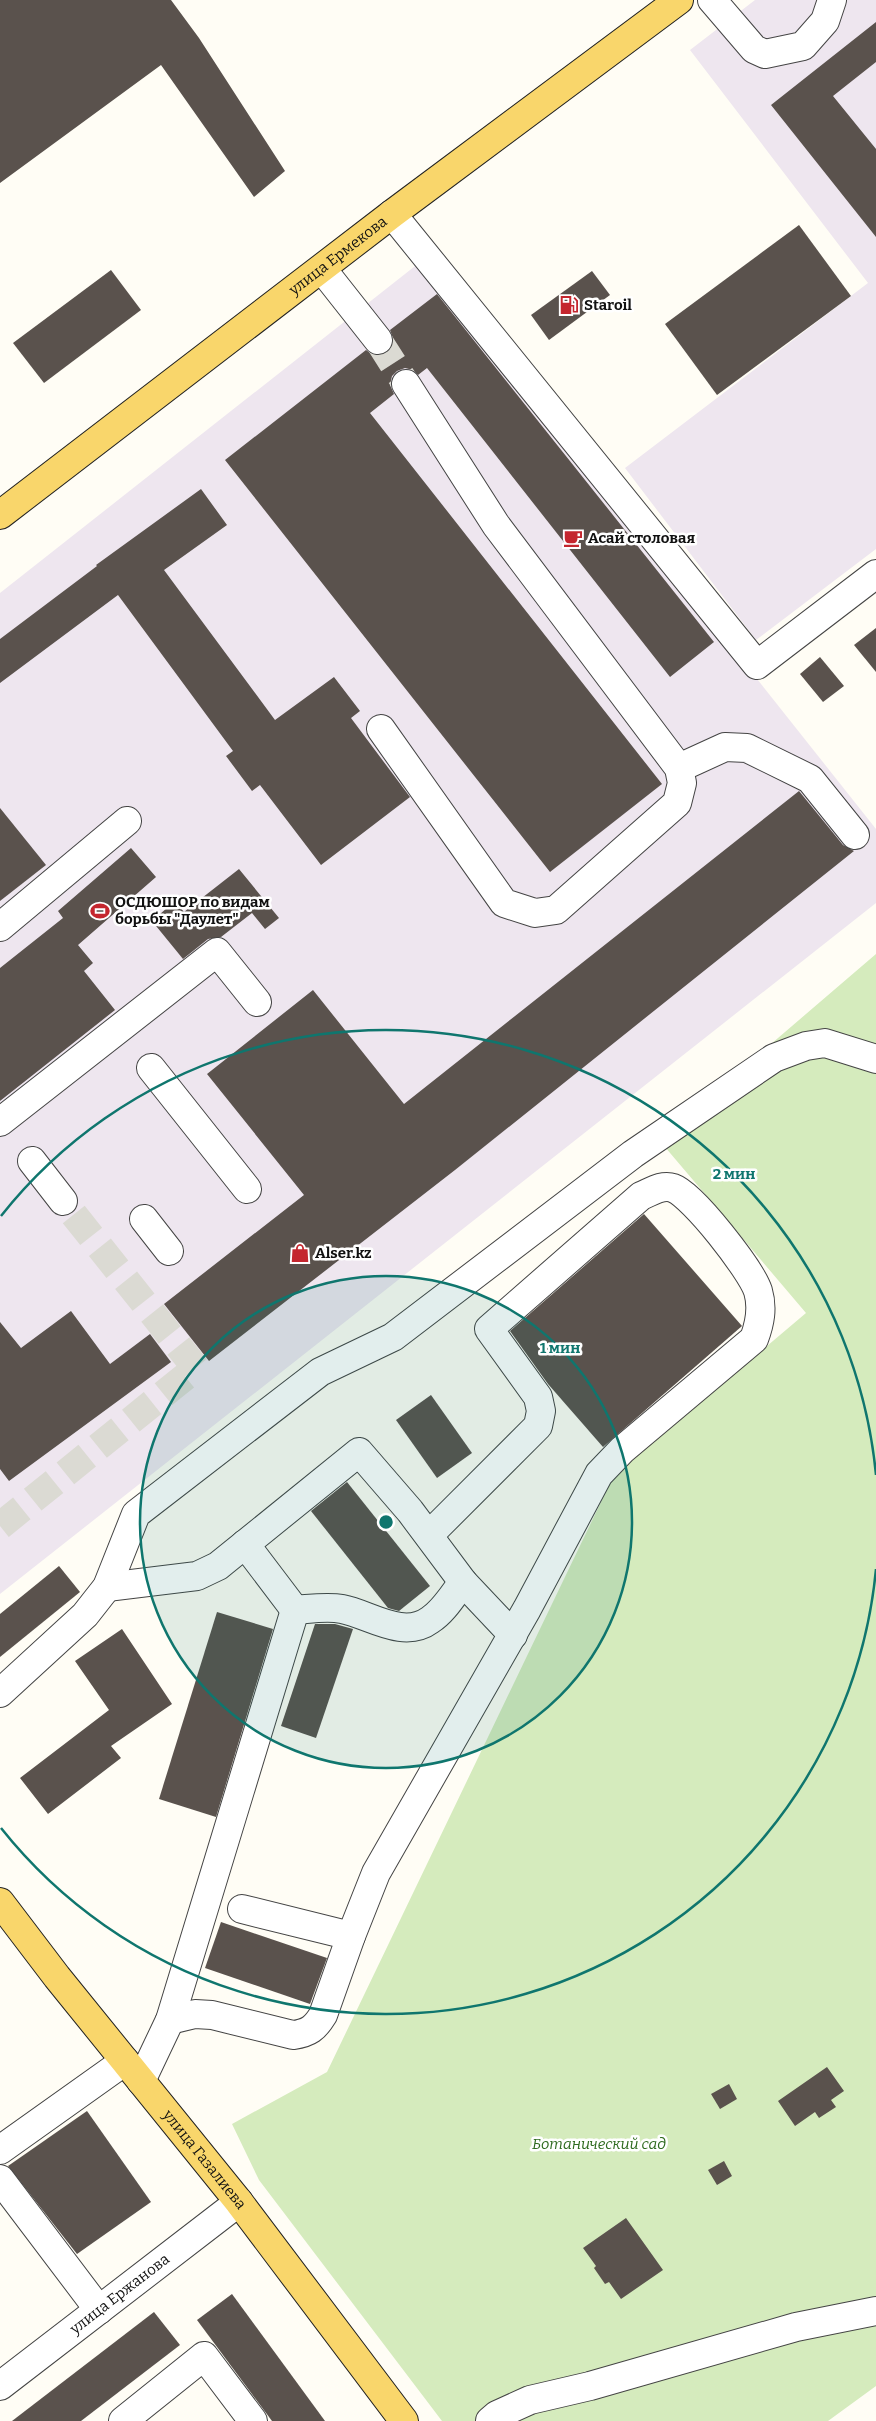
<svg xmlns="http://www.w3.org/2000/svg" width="876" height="2421" font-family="Bitter,serif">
  <rect width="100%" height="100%" fill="#fffdf5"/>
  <g fill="#eee6ef">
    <path d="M755 0H876V549L756 640 625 468 868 283 690 50Z"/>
    <path d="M424 259 876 829V903L0 1594V593Z"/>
  </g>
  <path fill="#d5ebbd" d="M876 954V2386L828 2421H442L259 2180 232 2124 327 2072 614 1475 806 1313 659 1140Z"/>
  <g fill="#5a524d">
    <path d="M0 0H171L199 38 285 171 254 197 161 65 0 183Z"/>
    <path d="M876 22V62L833 96 876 149V237L771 105Z"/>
    <path d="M799 225 851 296 717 395 665 324Z"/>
    <path d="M111 270 141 310 44 383 13 343Z"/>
    <path d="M592 271 610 295 549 340 531 315Z"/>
    <path d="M437 294 714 642 670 677 427 368 418 375 413 370 405 368 397 371 392 376 390 385 394 394 370 413 662 784 550 872 225 460 366 350 373 355H380L387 353 393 345V338L390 330Z"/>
    <path d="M201 489 227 525 164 570 275 720 334 677 360 711 351 718 410 797 321 865 260 785 252 791 226 756 233 751 118 595 0 683V639L97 566 96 565Z"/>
    <path d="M876 628V672L854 645Z"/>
    <path d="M820 657 844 686 823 702 800 674Z"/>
    <path d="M799 791 843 845 854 851 455 1170 209 1361 164 1304 304 1195 207 1074 313 990 404 1104Z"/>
    <path d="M0 808 46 865 0 901Z"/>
    <path d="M131 848 156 877 78 945 93 963 84 971 115 1010 0 1101V968L63 918 58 911Z"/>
    <path d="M239 869 279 918 265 929 252 913 221 937 208 939 183 959 152 921 175 901 184 912Z"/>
    <path d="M644 1214 742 1326 603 1447 548 1384 510 1331Z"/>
    <path d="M71 1311 110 1364 150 1334 171 1362 9 1481 0 1469V1322L21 1348Z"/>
    <path d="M431 1395 472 1453 437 1478 396 1420Z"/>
    <path d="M347 1482 430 1586 399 1611 388 1608 311 1511Z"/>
    <path d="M59 1566 80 1592 0 1657V1614Z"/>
    <path d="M217 1612 273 1629 216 1817 159 1799Z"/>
    <path d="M315 1624H335L353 1629 316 1738 281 1726Z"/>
    <path d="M122 1629 172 1704 111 1746 121 1758 48 1814 20 1778 109 1710 75 1661Z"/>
    <path d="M221 1922 327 1958 310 2004 205 1968Z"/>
    <path d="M827 2067 844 2091 831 2100 836 2107 819 2118 815 2112 795 2126 778 2101Z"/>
    <path d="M729 2084 737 2099 720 2109 711 2094Z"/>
    <path d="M87 2111 151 2202 77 2254 8 2166Z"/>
    <path d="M724 2161 732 2176 717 2185 708 2170Z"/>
    <path d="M626 2218 663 2270 621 2299 609 2282 605 2284 594 2268 596 2266 583 2248Z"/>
    <path d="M232 2294 325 2421H272L197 2320Z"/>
    <path d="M154 2312 180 2345 81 2421H12Z"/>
  </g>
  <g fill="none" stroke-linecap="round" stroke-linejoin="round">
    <g stroke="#dbdad3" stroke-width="28" stroke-dasharray="28 14" stroke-linecap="butt">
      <path d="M378 340 406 384"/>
      <path d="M0 1526 196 1368 63 1201"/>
    </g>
    <g stroke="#444" stroke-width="30">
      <g id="minor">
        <path d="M712 0 754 49 765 54 803 46 825 21 832 0"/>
        <path d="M392 214 757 665 876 574"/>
        <path d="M322 269 378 340"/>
        <path d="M381 729 504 903 535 913 556 910 677 803 682 783 679 768 496 525 406 384"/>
        <path d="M679 768 725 747 747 748 810 779 855 835"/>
        <path d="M0 927 127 821"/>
        <path d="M151 1068 247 1189"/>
        <path d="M0 1122 217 952 257 1002"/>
        <path d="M32 1161 63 1201"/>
        <path d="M144 1219 169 1251"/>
        <path d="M245 1544 295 1610"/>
        <path d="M107 1587 197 1576 218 1566 359 1452 410 1511 463 1582 513 1635"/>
        <path d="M295 1610C310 1609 327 1606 342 1609 369 1614 403 1640 430 1620 444 1611 453 1595 463 1582"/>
        <path d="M0 1693 85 1615 107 1587 136 1514 320 1372 393 1337 633 1154 774 1058 806 1046 825 1043 876 1059"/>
        <path d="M242 1909 351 1936"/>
        <path d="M170 2020 195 2014 212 2015 293 2035C309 2033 315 2028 323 2015L351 1936 376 1873 527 1609 599 1474 622 1450 754 1339C760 1323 763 1308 758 1291 751 1270 693 1195 673 1188 662 1184 651 1192 641 1196L489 1329 538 1397 541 1411 538 1426 429 1535"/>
        <path d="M141 2081 170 2020 295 1610"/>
        <path d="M0 2150 125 2061"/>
        <path d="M0 2179 99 2310"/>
        <path id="s1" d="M0 2386 239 2202"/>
        <path d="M123 2421 204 2356 253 2421"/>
        <path d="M490 2421 497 2415 530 2400 590 2386 796 2327 876 2311"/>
      </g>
    </g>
    <g stroke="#222" stroke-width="30">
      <g id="major">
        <path id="s2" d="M0 515 392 214 679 0"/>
        <path id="s3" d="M0 1902 57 1977 239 2202 404 2421"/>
      </g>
    </g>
    <use href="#minor" stroke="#fff" stroke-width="28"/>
    <use href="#major" stroke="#f9d66b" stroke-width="28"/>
  </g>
  <circle cx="386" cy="1522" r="246" fill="#0f766e" fill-opacity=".12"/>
  <g fill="none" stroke="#0f766e" stroke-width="2.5">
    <circle cx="386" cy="1522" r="246"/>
    <path d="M876 1569A492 492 0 0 1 1 1828M1 1216A492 492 0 0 1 876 1475"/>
  </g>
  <defs>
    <g id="fuel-bare" transform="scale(1.5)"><path d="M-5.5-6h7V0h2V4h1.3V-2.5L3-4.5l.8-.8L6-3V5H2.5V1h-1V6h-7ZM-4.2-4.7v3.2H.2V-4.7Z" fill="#c4262e" stroke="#fff" stroke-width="2.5" paint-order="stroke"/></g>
    <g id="cafe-bare" transform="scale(1.5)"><path d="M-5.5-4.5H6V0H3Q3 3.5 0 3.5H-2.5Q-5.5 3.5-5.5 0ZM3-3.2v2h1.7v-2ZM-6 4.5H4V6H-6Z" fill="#c4262e" stroke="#fff" stroke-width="2.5" paint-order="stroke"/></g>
    <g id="stadium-bare" transform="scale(1.5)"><path d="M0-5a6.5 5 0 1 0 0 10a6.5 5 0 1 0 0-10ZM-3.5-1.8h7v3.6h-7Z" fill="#c4262e" stroke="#fff" stroke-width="2.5" paint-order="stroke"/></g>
    <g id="shop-bare" transform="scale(1.5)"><path d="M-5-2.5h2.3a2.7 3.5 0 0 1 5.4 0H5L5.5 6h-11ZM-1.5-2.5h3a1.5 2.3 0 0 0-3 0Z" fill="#c4262e" stroke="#fff" stroke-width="2.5" paint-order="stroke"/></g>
  </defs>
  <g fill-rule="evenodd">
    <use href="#fuel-bare" x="569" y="305"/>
    <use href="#cafe-bare" x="573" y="538"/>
    <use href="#stadium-bare" x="100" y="911"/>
    <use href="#shop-bare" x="300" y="1253"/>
  </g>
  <g text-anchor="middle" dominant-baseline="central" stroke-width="5" stroke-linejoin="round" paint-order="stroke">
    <g font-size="15" fill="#111" stroke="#fff">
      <text stroke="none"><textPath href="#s2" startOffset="426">улица Ермекова</textPath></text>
      <text stroke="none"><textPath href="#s3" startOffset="329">улица Газалиева</textPath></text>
      <text stroke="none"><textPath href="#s1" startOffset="151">улица Ержанова</textPath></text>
    </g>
    <g font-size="15" font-weight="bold" fill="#111" stroke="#fff" text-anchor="start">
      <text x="584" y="305">Staroil</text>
      <text x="588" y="538">Асай столовая</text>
      <text x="115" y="902">ОСДЮШОР по видам<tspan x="115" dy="17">борьбы "Даулет"</tspan></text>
      <text x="315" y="1253">Alser.kz</text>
    </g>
    <g font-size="15" font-style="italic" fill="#2f6b1f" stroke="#fff">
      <text x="599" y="2144">Ботанический сад</text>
    </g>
  </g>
  <circle cx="386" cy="1522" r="8" fill="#0f766e" stroke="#fff" stroke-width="2.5"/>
  <g font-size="15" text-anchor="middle" font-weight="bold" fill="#0f766e" stroke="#fff" stroke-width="5" stroke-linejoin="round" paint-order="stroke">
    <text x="734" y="1179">2 мин</text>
    <text x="560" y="1353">1 мин</text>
  </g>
</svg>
